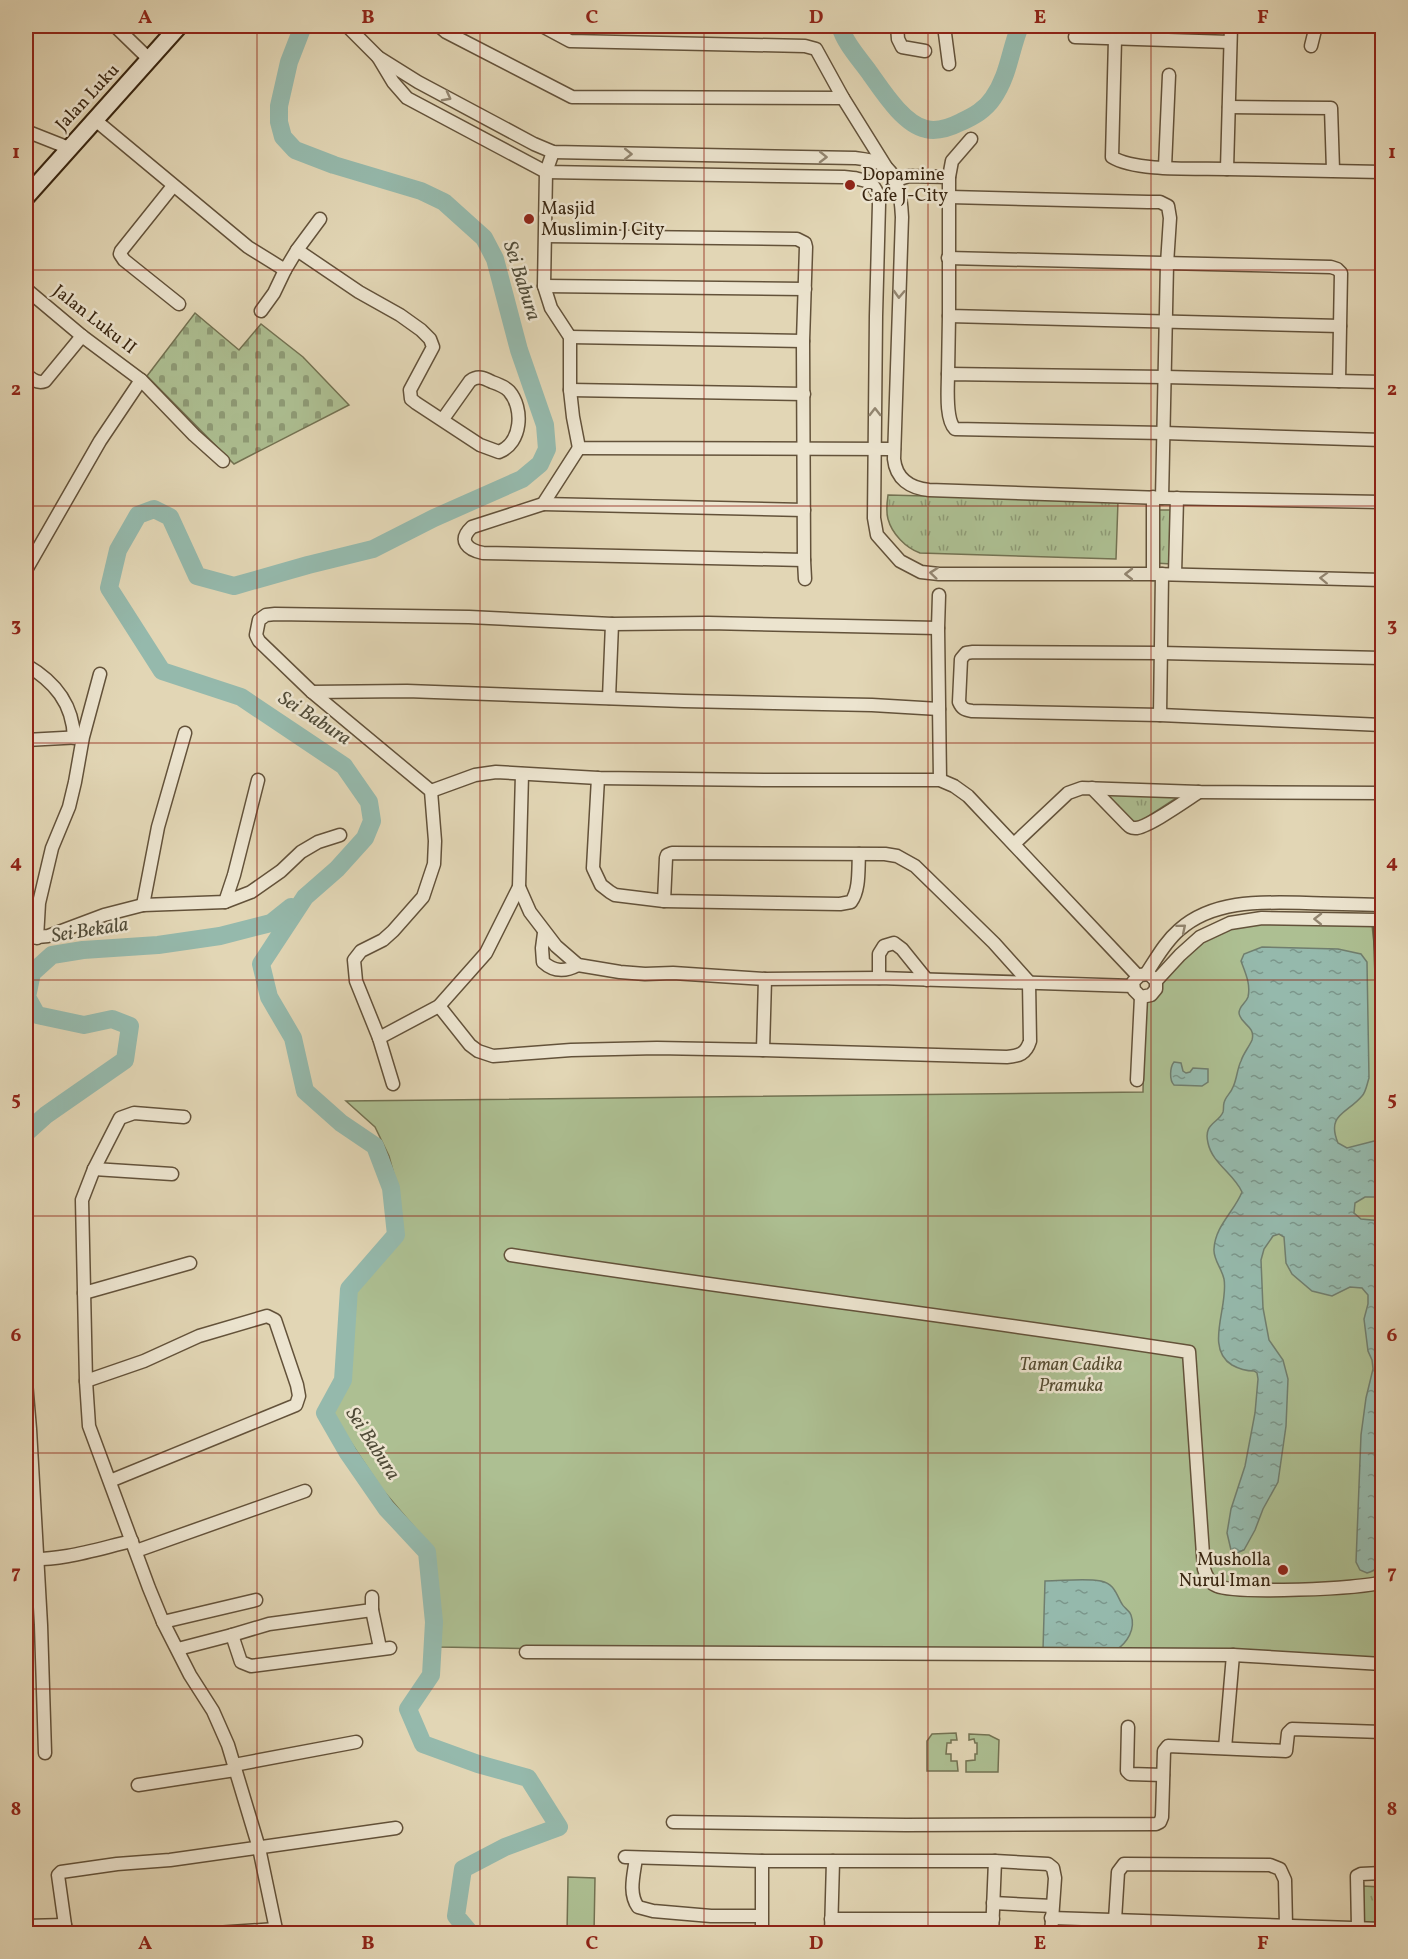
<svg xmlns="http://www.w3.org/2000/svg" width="1408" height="1959" font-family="Vollkorn,serif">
  <defs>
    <pattern id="grass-tufts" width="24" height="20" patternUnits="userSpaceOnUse" patternTransform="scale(1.5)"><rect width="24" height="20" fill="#adbf92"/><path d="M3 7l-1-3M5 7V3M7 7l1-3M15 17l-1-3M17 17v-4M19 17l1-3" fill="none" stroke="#8e9b76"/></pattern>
    <pattern id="cemetery-stones" width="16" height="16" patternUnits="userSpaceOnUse" patternTransform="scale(1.5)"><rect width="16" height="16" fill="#adbf92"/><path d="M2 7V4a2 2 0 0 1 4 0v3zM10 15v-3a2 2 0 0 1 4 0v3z" fill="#8e9b76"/></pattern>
    <pattern id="water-ripples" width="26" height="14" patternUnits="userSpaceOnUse" patternTransform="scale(1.5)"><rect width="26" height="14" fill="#95b9ac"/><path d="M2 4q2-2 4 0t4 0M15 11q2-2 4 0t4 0" fill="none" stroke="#7b968b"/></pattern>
  </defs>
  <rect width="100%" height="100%" fill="#e2d6b5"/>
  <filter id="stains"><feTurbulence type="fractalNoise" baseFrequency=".00333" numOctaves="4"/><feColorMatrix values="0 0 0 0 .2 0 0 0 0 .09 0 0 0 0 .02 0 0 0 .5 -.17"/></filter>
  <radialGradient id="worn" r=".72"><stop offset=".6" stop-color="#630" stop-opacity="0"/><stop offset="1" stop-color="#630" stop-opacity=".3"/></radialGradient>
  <g fill="url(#grass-tufts)" stroke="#737252" stroke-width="1.5">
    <path d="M888 495 1118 501 1116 559 920 553C906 548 892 534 888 519 886 512 887 502 888 495Z"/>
    <path d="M1155 510H1171V564L1155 563Z"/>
    <path d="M1102 793 1181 795 1135 825Z"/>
    <path d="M1362 1886 1382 1887V1927L1361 1926Z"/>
  </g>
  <path fill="url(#cemetery-stones)" stroke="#737252" stroke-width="1.5" d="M195 313 239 350 261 324 303 357 349 405 234 464 147 376Z"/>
  <g fill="#adbf92" stroke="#737252" stroke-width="1.5">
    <path d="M1273 923 1372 925 1382 1018V1663L439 1647 433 1549 381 1488 332 1414 350 1379 356 1289 403 1238 397 1186 389 1156 375 1127 346 1101 1143 1092 1145 1001 1160 981 1188 952 1219 931 1244 925Z"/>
    <path d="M956 1733 957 1740H951V1743H947L946 1754H951V1761H957L958 1771H927V1741L932 1734Z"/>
    <path d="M969 1734 989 1735 999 1740 998 1772H966V1761L975 1760V1754H977V1743H975L974 1739 969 1740Z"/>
    <path d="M568 1877 595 1878 594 1933H567Z"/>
  </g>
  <g fill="url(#water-ripples)" stroke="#707e6e" stroke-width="1.5">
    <path d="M1262 947 1338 949 1361 954 1367 962 1369 1078C1367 1084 1366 1092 1362 1096 1347 1114 1326 1114 1338 1143L1347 1148 1382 1139V1197H1365L1355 1203 1354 1213 1361 1219 1382 1221V1554C1381 1565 1378 1570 1367 1573L1360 1570 1356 1562 1361 1435 1366 1398 1373 1369 1372 1360 1368 1351 1364 1319 1368 1304V1295L1362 1288 1350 1287 1332 1296 1312 1291 1292 1274 1286 1263 1284 1237 1279 1234 1273 1236 1264 1249 1261 1260 1263 1308 1269 1340 1283 1360 1288 1379 1286 1426 1278 1482 1263 1509 1255 1530 1244 1550 1237 1553 1231 1550 1227 1533 1231 1509 1245 1466 1255 1413 1258 1379 1257 1373 1254 1371C1247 1371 1239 1369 1232 1365 1204 1348 1229 1306 1224 1279 1222 1269 1213 1259 1214 1249 1215 1226 1234 1212 1242 1192 1234 1174 1212 1163 1208 1143 1203 1123 1219 1123 1223 1112 1224 1109 1223 1106 1224 1103 1225 1097 1231 1093 1233 1087 1237 1079 1237 1069 1241 1061 1243 1054 1249 1047 1252 1040 1256 1026 1240 1024 1239 1013 1239 1006 1246 1003 1248 997 1251 984 1245 972 1241 961L1244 954Z"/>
    <path d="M1174 1062 1181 1063 1183 1071 1186 1073 1190 1072 1193 1068 1208 1069V1082L1202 1086 1174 1085C1169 1080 1170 1067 1174 1062Z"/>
    <path d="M1045 1581C1063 1581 1084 1578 1101 1581 1115 1584 1116 1594 1122 1604 1124 1608 1129 1610 1131 1615 1136 1629 1127 1643 1116 1650H1043Z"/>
  </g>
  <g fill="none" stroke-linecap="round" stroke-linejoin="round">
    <g stroke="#95b9ac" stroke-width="18">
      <path d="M303 26 289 62 279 106V122L283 137 295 150 334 165 421 191 444 202 484 238 495 259 519 350 545 425 547 449 540 464 522 479 434 518 373 549 308 565 234 586 197 576 170 517 154 509 138 515 118 550 109 588 162 671 241 697 344 766 369 802 372 821 365 838 337 869 305 897 261 964 269 997 293 1038 305 1091 341 1123 375 1146 391 1188 396 1235 349 1289 343 1380 325 1413 348 1453 386 1508 427 1552 434 1622 431 1675 408 1709 423 1744 478 1764 528 1778 559 1827 505 1847 463 1869 456 1916 471 1934"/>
      <path d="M840 26C845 43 858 57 869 72 882 90 903 124 926 129 937 132 951 127 961 122 974 116 985 110 993 98 1009 75 1010 50 1020 26"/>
      <path d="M26 1133 46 1115 125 1060 130 1026 112 1019 84 1025 37 1015 27 997 32 973 52 955 83 950 158 945 220 936 271 923 291 907"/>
    </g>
    <g stroke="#63523a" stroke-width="15">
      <g id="street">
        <path d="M115 26 150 60"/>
        <path d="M347 26 378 57 418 82 534 144 553 152 855 158C863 159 872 160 879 163 899 172 901 198 902 217L894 459C896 479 910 488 929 490L1162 498 1382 502"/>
        <path d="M439 26 446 32 572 97 843 98"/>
        <path d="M542 26 570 41 805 46 816 49 843 98 886 167"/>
        <path d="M897 26 898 39 902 47 925 51"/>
        <path d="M944 26 949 64"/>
        <path d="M1231 26 1227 169 1382 172"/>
        <path d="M1075 37 1230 42"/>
        <path d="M1115 39 1112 157C1136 172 1197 168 1227 169"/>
        <path d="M1311 46 1316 26"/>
        <path d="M378 57 393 82 407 98 546 172 843 177C864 179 878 180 879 204L876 316 874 518 877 535 900 561 921 572 939 574H1153L1382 580"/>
        <path d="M1229 107 1331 108 1333 170"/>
        <path d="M94 119 248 247 285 270 297 250 359 292 400 315 421 330 430 339 433 347 410 390 411 399 416 403 480 445 499 452C522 443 524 408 509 391 504 386 498 384 492 382 484 378 478 375 470 381L443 419"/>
        <path d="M26 131 69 148"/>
        <path d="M971 139 952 161 949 177V316L1340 326"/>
        <path d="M553 152 546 172 544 286 551 308 570 337V390L573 417 579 448 894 449"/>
        <path d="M1165 167 1169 75"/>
        <path d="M896 180 909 176 949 177"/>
        <path d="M173 186 121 251 120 254 124 260 179 304"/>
        <path d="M950 197 1148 202H1160L1168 206 1170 218 1167 264 1162 498"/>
        <path d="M546 236 797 239 805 243 806 247 803 341 804 560 483 553C468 550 457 541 472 527L543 504 579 448"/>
        <path d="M297 250 320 219"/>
        <path d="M948 258 1331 267 1337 269 1341 273 1339 381"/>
        <path d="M544 286 805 289"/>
        <path d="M26 289 82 336 141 380 194 435 223 461"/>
        <path d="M261 311 274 293 285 270"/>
        <path d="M570 337 803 341"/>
        <path d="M26 374C31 379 38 384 45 381L82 336"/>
        <path d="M948 374 949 316"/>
        <path d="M1382 382 1165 377 948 374C948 388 945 419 955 429L1164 433 1382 440"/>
        <path d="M570 390 804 394"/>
        <path d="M1153 497V574"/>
        <path d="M543 504 804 510"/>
        <path d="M804 560 805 579"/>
        <path d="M26 570 100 441 141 380"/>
        <path d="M1175 574 1177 498"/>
        <path d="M939 595 938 628 940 780"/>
        <path d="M1382 658 1161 653 973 652 966 653 961 659 959 702C962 709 965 710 972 711L1160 715 1382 725"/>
        <path d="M26 665C54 681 73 703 74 738"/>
        <path d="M312 692 407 691 684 701 872 705 939 709"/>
        <path d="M609 698 612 624"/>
        <path d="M1160 715 1162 574"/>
        <path d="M26 740 82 737"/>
        <path d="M598 778 593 868 601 885 610 892 615 895 664 901 840 904 851 902C860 890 858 869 859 854"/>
        <path d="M1092 788 1127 824C1130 827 1131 828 1135 828 1146 829 1188 799 1199 792"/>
        <path d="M431 791 475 775 496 772 598 778 772 780H940L954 786 968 796 1138 976"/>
        <path d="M1014 844 1068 793 1082 788 1199 792 1382 793"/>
        <path d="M519 887 530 912 556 946 578 965 620 972 645 974 673 973 765 979 879 978 1133 986"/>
        <path d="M225 902 234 875 258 780"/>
        <path d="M143 905 158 827 185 733"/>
        <path d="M1380 924 1382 984"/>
        <path d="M544 933 542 948 543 962C554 972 565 972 578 965"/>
        <path d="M26 938 48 936 104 915 143 905 225 902 251 892 281 871 301 852 318 842 340 835"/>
        <path d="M37 938 39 903 52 848 69 807 75 782 83 737 100 674"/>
        <path d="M1146 974C1156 959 1165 942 1179 930 1214 899 1263 902 1306 903 1330 904 1355 904 1379 905"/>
        <path d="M879 978V954L884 946 894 943 902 949 927 980"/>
        <path d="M1156 981 1149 974 1140 975 1133 982 1134 990 1141 997 1151 995 1156 989V981L1180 955 1200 937 1230 923 1262 918 1377 920"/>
        <path d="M439 1006 470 1045 478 1051 493 1056 571 1050 657 1048 763 1050 1007 1057C1019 1056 1026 1054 1030 1041L1029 982 994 943 915 866 897 856 885 854 672 853 667 855 666 858 664 901"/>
        <path d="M379 1038 439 1006 486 953 519 887 522 774"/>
        <path d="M763 1050 765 979"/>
        <path d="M1137 1080 1141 997"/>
        <path d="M393 1084 379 1038 356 981 354 960 361 951 383 940 393 931 423 897 434 864 435 841 431 791 312 692 259 641 256 635 259 620 266 615 275 614 469 617 612 624 708 623 938 628"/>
        <path d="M184 1117 134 1113 120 1118 94 1169 82 1200 86 1381 89 1426 149 1588 163 1622 190 1675 213 1711 228 1745 259 1848 277 1934"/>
        <path d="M94 1169 172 1174"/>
        <path d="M511 1255C736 1290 963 1317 1189 1352L1204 1569C1206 1576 1209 1583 1217 1586 1235 1594 1362 1589 1382 1582"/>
        <path d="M84 1293 190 1263"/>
        <path d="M86 1381 144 1361 199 1336 267 1316 275 1320 297 1385 299 1396 296 1405 110 1481"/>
        <path d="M26 1382 30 1429 41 1625 45 1753"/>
        <path d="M136 1551 305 1491"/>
        <path d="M26 1559C62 1561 97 1549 132 1541"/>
        <path d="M372 1610 380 1648"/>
        <path d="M163 1622 256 1600"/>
        <path d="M232 1635 269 1624 372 1610V1597"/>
        <path d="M178 1649 232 1635 241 1662 251 1666 390 1648"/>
        <path d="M526 1652 1233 1655 1382 1664"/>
        <path d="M1128 1727 1127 1771 1130 1774 1163 1775"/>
        <path d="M1225 1748 1233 1655"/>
        <path d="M234 1765 356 1742"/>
        <path d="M138 1785 235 1770"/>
        <path d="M673 1822 906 1825 1156 1824 1160 1822 1162 1817 1164 1751 1168 1746 1286 1751 1288 1733 1292 1729 1382 1732"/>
        <path d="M625 1857 762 1861H995L1048 1864 1053 1868 1055 1878 1051 1934"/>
        <path d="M636 1858C634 1874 628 1893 638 1907L653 1911 711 1916H761"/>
        <path d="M762 1861V1934"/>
        <path d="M993 1903 1052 1906"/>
        <path d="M1051 1918 1382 1929"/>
        <path d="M831 1919H993"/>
        <path d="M1115 1920 1118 1872 1124 1864 1270 1865 1280 1869 1285 1880 1286 1926"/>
        <path d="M65 1925 58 1875 61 1872 117 1864 170 1860 396 1828"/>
        <path d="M26 1926 65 1925"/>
        <path d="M1358 1928 1357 1876 1361 1874 1382 1873"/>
        <path d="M201 1934 276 1929"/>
        <path d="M831 1934 833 1861"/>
        <path d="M992 1934 995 1861"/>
      </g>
    </g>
    <g stroke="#392611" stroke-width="20">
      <path id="secondary" d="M26 197 179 26"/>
    </g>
    <use href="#street" stroke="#ece4cf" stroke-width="12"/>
    <use href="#secondary" stroke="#ece4cf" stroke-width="16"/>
  </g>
  <defs><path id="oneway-chevron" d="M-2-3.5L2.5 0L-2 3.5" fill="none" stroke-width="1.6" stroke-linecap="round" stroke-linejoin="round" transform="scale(1.5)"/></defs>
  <g stroke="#928570">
    <use href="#oneway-chevron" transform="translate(447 97) rotate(28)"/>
    <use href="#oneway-chevron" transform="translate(628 154) rotate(1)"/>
    <use href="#oneway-chevron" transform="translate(823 157) rotate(1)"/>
    <use href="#oneway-chevron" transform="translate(899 294) rotate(92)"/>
    <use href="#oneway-chevron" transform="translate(875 412) rotate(-90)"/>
    <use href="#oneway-chevron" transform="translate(934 573) rotate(-174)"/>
    <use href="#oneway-chevron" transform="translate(1129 574) rotate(180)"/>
    <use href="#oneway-chevron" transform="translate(1324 578) rotate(-178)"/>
    <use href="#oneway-chevron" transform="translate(1318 919) rotate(-179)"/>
    <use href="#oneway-chevron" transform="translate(1182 928) rotate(-40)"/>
  </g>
  <path fill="none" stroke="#8f2418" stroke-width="1.5" stroke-opacity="0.55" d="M257 26V1934M480 26V1934M704 26V1934M928 26V1934M1151 26V1934M26 270H1382M26 506H1382M26 743H1382M26 980H1382M26 1216H1382M26 1453H1382M26 1689H1382"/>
  <g fill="#8f2418" stroke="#ece4cf" stroke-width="2">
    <circle cx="850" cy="185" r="6"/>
    <circle cx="529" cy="219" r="6"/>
    <circle cx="1283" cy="1570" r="6"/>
  </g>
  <g text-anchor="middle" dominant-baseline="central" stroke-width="5" stroke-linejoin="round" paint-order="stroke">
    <g font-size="18" fill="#392611" stroke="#ece4cf">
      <text transform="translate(88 98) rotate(-47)">Jalan Luku</text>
      <text transform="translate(94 320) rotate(38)">Jalan Luku II</text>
    </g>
    <g font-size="18" fill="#392611" stroke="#ece4cf" text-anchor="start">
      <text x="862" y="175">Dopamine<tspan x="862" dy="21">Cafe J-City</tspan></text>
      <text x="541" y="209">Masjid<tspan x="541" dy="21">Muslimin J City</tspan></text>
      <text x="1271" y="1560" text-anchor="end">Musholla<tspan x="1271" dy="21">Nurul Iman</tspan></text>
    </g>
    <g font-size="18" font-style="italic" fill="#564c31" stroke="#ece4cf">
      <text x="1071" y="1365">Taman Cadika<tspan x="1071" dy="21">Pramuka</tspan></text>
    </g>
    <g font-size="20" font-style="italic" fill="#504b38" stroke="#ece4cf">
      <text transform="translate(521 281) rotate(72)">Sei Babura</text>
      <text transform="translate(314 719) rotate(33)">Sei Babura</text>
      <text transform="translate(90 931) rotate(-9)">Sei Bekala</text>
      <text transform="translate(372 1444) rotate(57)">Sei Babura</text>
    </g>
  </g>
  <rect width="1408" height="1959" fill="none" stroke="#e2d6b5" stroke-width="66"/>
  <rect x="33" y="33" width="1342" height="1893" fill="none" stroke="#8f2418" stroke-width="2"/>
  <g font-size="20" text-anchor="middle" font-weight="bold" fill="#8f2418">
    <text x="145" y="23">A</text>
    <text x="368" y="23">B</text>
    <text x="592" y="23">C</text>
    <text x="816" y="23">D</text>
    <text x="1040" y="23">E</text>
    <text x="1263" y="23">F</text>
    <text x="16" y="158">1</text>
    <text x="1392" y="158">1</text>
    <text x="16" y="395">2</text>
    <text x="1392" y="395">2</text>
    <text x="16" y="631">3</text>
    <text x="1392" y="631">3</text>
    <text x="16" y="868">4</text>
    <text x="1392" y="868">4</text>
    <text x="16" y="1105">5</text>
    <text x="1392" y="1105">5</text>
    <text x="16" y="1341">6</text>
    <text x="1392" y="1341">6</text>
    <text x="16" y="1578">7</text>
    <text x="1392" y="1578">7</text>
    <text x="16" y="1815">8</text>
    <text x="1392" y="1815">8</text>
    <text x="145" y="1949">A</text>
    <text x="368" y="1949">B</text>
    <text x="592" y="1949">C</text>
    <text x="816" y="1949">D</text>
    <text x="1040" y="1949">E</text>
    <text x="1263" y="1949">F</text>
  </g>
  <rect width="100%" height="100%" filter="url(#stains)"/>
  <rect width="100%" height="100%" fill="url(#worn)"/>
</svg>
